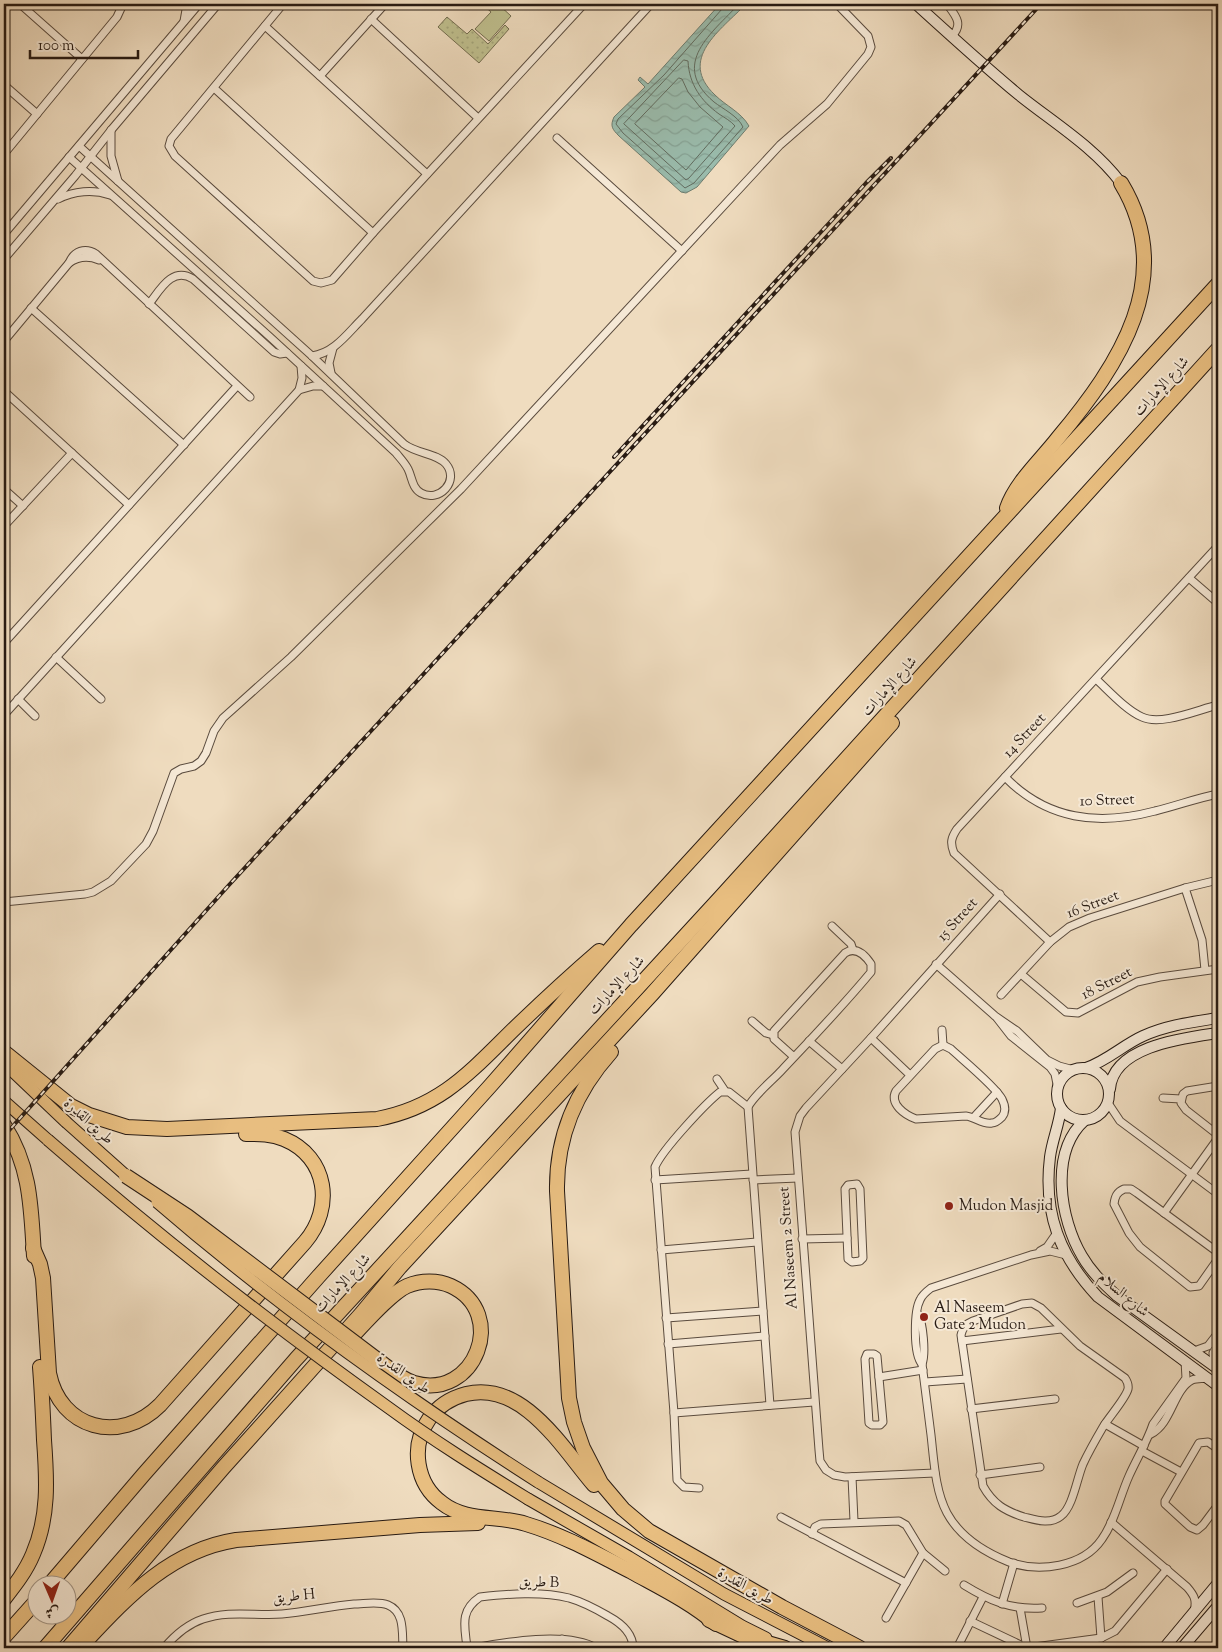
<svg xmlns="http://www.w3.org/2000/svg" width="1222" height="1652" font-family="'Sorts Mill Goudy',Amiri,serif">
  <defs>
    <pattern id="green-dots" width="8" height="8" patternUnits="userSpaceOnUse" patternTransform="scale(1.25)"><rect width="8" height="8" fill="#bfbf8e"/><path d="M2 2h.1M6 6h.1" fill="none" stroke="#a4a47a" stroke-width="1.8" stroke-linecap="round"/></pattern>
    <pattern id="water-waves" width="16" height="10" patternUnits="userSpaceOnUse" patternTransform="scale(1.25)"><rect width="16" height="10" fill="#9abcad"/><path d="M0 5q4-4 8 0t8 0" fill="none" stroke="#85a194"/></pattern>
  </defs>
  <rect width="100%" height="100%" fill="#efdcbf"/>
  <filter id="stains"><feTurbulence type="fractalNoise" baseFrequency=".004" numOctaves="4"/><feColorMatrix values="0 0 0 0 .2 0 0 0 0 .09 0 0 0 0 .02 0 0 0 .5 -.17"/></filter>
  <radialGradient id="worn" r=".72"><stop offset=".6" stop-color="#630" stop-opacity="0"/><stop offset="1" stop-color="#630" stop-opacity=".3"/></radialGradient>
  <path fill="url(#green-dots)" stroke="#746d50" d="M447 17 467 34 472 29 488 44 505 25 509 29 479 63 438 27Z"/>
  <path fill="#bfbf8e" stroke="#746d50" d="M482 4H497L495 6 498 4 511 16 489 41 475 29 491 12Z"/>
  <path fill="url(#water-waves)" stroke="#6c7c6f" d="M720 4H746C721 30 677 59 715 95 726 106 741 112 749 126L697 187 686 193 681 192 619 136C612 129 610 126 614 117L645 87 638 80 640 77 648 84Z"/>
  <g fill="none" stroke-linecap="round" stroke-linejoin="round">
    <g stroke="#616c60" stroke-width="1">
      <path d="M723 4 722 9 664 75 618 119 616 124 623 133 685 188 694 183 743 127C738 116 723 109 714 102 669 64 712 33 739 4"/>
      <path d="M684 60 688 61C689 84 701 101 719 114 725 118 731 121 735 126L689 178 686 180 624 124Z"/>
      <path d="M679 78 682 79 688 92 700 107 723 127 686 170 635 124Z"/>
    </g>
    <g stroke="#5a4b3e" stroke-width="9">
      <g id="street">
        <path d="M20 4 82 59"/>
        <path d="M283 4 171 139 169 146 175 156 313 281 321 283 332 280 373 233 584 4"/>
        <path d="M947 4C955 15 964 24 952 36"/>
        <path d="M371 19 478 118"/>
        <path d="M184 21 187 4"/>
        <path d="M265 26 427 174"/>
        <path d="M320 76 385 4"/>
        <path d="M4 85 37 114"/>
        <path d="M214 88 373 233"/>
        <path d="M111 130V156L118 181"/>
        <path d="M557 138 682 251"/>
        <path d="M4 154 117 17 123 4"/>
        <path d="M69 157 270 337 396 453C400 458 405 463 408 469 412 477 412 488 421 493 439 503 460 481 446 464 437 453 417 454 404 444L312 356 79 146"/>
        <path d="M58 199C74 191 93 189 110 195"/>
        <path d="M4 234 199 4"/>
        <path d="M4 259 75 176 112 129 218 4"/>
        <path d="M69 263C79 256 89 256 99 260"/>
        <path d="M149 304C160 290 172 266 193 279L274 352 280 354 287 353"/>
        <path d="M31 308 184 445"/>
        <path d="M4 341 69 263C74 251 85 247 96 254L250 397"/>
        <path d="M312 356C334 353 347 334 362 319L651 4"/>
        <path d="M331 373 329 363 333 348"/>
        <path d="M299 390 302 378 301 366"/>
        <path d="M4 391 129 505"/>
        <path d="M4 489 23 506"/>
        <path d="M4 526 72 453"/>
        <path d="M1189 578 1218 603"/>
        <path d="M4 643 237 386"/>
        <path d="M56 657 101 699"/>
        <path d="M1096 679C1109 691 1126 710 1142 717 1161 726 1197 710 1218 705"/>
        <path d="M18 699 35 716"/>
        <path d="M4 715 299 390 313 386H323"/>
        <path d="M1005 777C1047 820 1098 826 1155 811 1176 806 1197 798 1218 794"/>
        <path d="M1185 888 1202 940 1205 970"/>
        <path d="M4 902 85 894 93 892 111 881 146 844 153 831 174 773 181 769 194 766 201 761 206 753 214 731 223 718 291 657 461 489 780 145 827 104 868 54 871 47 868 36 837 4"/>
        <path d="M832 926 851 944 853 950"/>
        <path d="M1050 942 954 853C950 843 951 838 957 829L1218 546"/>
        <path d="M936 964 995 1016 1017 1031 1047 1060 1059 1066 1074 1070"/>
        <path d="M1021 974 1066 1012 1078 1013 1137 982 1160 977 1218 969"/>
        <path d="M1001 995 1050 942 1069 927 1090 918 1185 888 1218 880"/>
        <path d="M997 1018 1011 1036 1050 1067 1055 1074 1058 1089"/>
        <path d="M752 1021 766 1033 773 1035"/>
        <path d="M942 1030 943 1045"/>
        <path d="M871 1038 910 1075"/>
        <path d="M809 1041 842 1069"/>
        <path d="M943 1045 951 1049C963 1060 996 1087 1002 1099 1005 1105 1006 1112 1002 1117 999 1120 996 1123 992 1123 983 1125 975 1117 966 1116L916 1119C905 1115 889 1104 896 1091L935 1049Z"/>
        <path d="M717 1079 725 1091"/>
        <path d="M1218 1086 1187 1091 1183 1094 1181 1103 1186 1110 1218 1135"/>
        <path d="M1163 1098 1181 1099"/>
        <path d="M1108 1103 1120 1121 1218 1194"/>
        <path d="M974 1117 997 1092"/>
        <path d="M655 1180 752 1174"/>
        <path d="M753 1180 798 1178"/>
        <path d="M857 1184 860 1189 863 1258 860 1261 852 1262 848 1259 845 1189 848 1185Z"/>
        <path d="M1124 1189H1131L1137 1193 1216 1251 1218 1259 1199 1286 1190 1287 1140 1247 1129 1233 1114 1204C1115 1196 1117 1192 1124 1189Z"/>
        <path d="M1164 1213 1218 1138"/>
        <path d="M802 1239 847 1238"/>
        <path d="M661 1250 757 1242"/>
        <path d="M1040 1251 1047 1247 1056 1234"/>
        <path d="M1032 1303 1041 1308 1080 1346 1125 1378C1127 1381 1129 1384 1128 1389 1126 1398 1109 1417 1103 1427 1096 1439 1089 1451 1083 1464 1077 1478 1073 1507 1061 1516 1050 1525 1036 1520 1024 1517 1005 1511 993 1504 983 1486L961 1335C963 1327 966 1324 973 1321L1022 1304Z"/>
        <path d="M918 1314C923 1322 926 1354 922 1364 925 1388 928 1411 931 1435 934 1461 935 1490 947 1513 960 1537 984 1552 1009 1562 1039 1573 1083 1567 1102 1539 1115 1521 1120 1496 1129 1476 1137 1458 1147 1442 1153 1424L1186 1378 1185 1361"/>
        <path d="M666 1318 763 1311"/>
        <path d="M962 1341 1061 1329"/>
        <path d="M668 1344 765 1336"/>
        <path d="M1194 1351 1208 1346 1218 1333"/>
        <path d="M867 1354H874L877 1356 883 1422 880 1425H872L869 1423 865 1359Z"/>
        <path d="M922 1364C913 1354 914 1311 920 1300 922 1295 927 1291 931 1288L1031 1255 1050 1251 1066 1255"/>
        <path d="M1214 1366 1213 1353 1218 1343"/>
        <path d="M879 1377 923 1370"/>
        <path d="M925 1382 967 1379"/>
        <path d="M770 1405 748 1107C754 1095 773 1080 782 1070 812 1038 843 1006 871 972V964C865 955 856 946 845 953L774 1031V1039L794 1057"/>
        <path d="M971 1409 1055 1399"/>
        <path d="M674 1413 814 1402"/>
        <path d="M1105 1424 1144 1446"/>
        <path d="M1151 1434C1172 1423 1173 1390 1192 1380 1197 1378 1203 1379 1208 1378"/>
        <path d="M1218 1449 1208 1442 1199 1443 1165 1501V1504L1190 1527 1197 1530 1203 1525 1218 1505"/>
        <path d="M1142 1451 1181 1472"/>
        <path d="M935 1473 845 1477 834 1475 826 1470 820 1461 819 1450 795 1132 800 1116 806 1108 871 1038 1000 894"/>
        <path d="M980 1475 1040 1467"/>
        <path d="M852 1477 854 1521"/>
        <path d="M699 1488 684 1487 677 1480 674 1413 655 1167C662 1150 705 1104 720 1092H729L748 1107"/>
        <path d="M781 1517 906 1583"/>
        <path d="M1111 1522 1187 1587C1194 1595 1197 1600 1194 1611"/>
        <path d="M812 1534 815 1527 821 1524 899 1521 906 1525 923 1553 945 1571"/>
        <path d="M964 1585C990 1601 1011 1610 1042 1608"/>
        <path d="M1098 1597 1101 1638"/>
        <path d="M1077 1603 1107 1592 1133 1573"/>
        <path d="M1002 1604 1014 1563"/>
        <path d="M1020 1608 1027 1648"/>
        <path d="M886 1618 923 1553"/>
        <path d="M970 1621 1027 1648 1101 1638 1115 1631 1167 1569"/>
        <path d="M562 1639 563 1648"/>
        <path d="M164 1648C174 1636 188 1624 203 1619 229 1610 255 1616 282 1614 306 1612 330 1606 354 1604 364 1604 378 1601 388 1605 405 1612 402 1633 403 1648"/>
        <path d="M467 1648C465 1627 459 1611 480 1597 508 1594 541 1591 569 1598 583 1602 596 1609 608 1616 621 1623 633 1633 633 1648"/>
        <path d="M474 1648C506 1642 567 1631 596 1648"/>
        <path d="M957 1648 983 1597"/>
      </g>
    </g>
    <g stroke="#281b13" stroke-width="12">
      <g id="secondary">
        <path d="M916 4C950 35 984 66 1019 95 1054 123 1094 147 1121 183"/>
        <circle cx="1083" cy="1094" r="26"/>
        <path d="M1086 1068C1107 1061 1123 1045 1143 1036 1167 1025 1193 1022 1218 1018"/>
        <path d="M1110 1089C1113 1046 1184 1038 1218 1033"/>
        <path d="M1061 1108C1059 1125 1052 1141 1050 1157 1043 1213 1060 1257 1098 1297L1218 1386"/>
        <path d="M1085 1120C1049 1152 1060 1219 1082 1256 1091 1272 1104 1284 1117 1296L1218 1369"/>
        <path d="M1164 1648 1218 1583"/>
        <path d="M1182 1648 1218 1606"/>
      </g>
    </g>
    <g stroke="#281b13" stroke-width="13">
      <g id="primary">
        <path d="M4 1063 66 1122"/>
        <path d="M4 1101 48 1140"/>
        <path d="M538 1482 724 1594 828 1648"/>
        <path d="M528 1499 629 1557 742 1626 766 1638"/>
      </g>
    </g>
    <g stroke="#281b13" stroke-width="16">
      <g id="highway">
        <path d="M1007 508C1016 482 1041 460 1058 438 1119 365 1178 277 1121 183"/>
        <path d="M4 1052 71 1106 89 1115 127 1127 167 1129 377 1119C441 1107 471 1071 515 1028 542 1002 570 976 599 951"/>
        <path d="M611 1052C575 1092 556 1137 557 1191L569 1398 574 1422 583 1448 601 1483 623 1509 649 1531 782 1607 860 1648"/>
        <path d="M4 1125C31 1167 31 1208 34 1256"/>
        <path d="M33 1248 40 1264 43 1278 49 1373C60 1429 120 1445 160 1405L305 1242C334 1208 328 1157 284 1139 272 1134 259 1134 246 1134"/>
        <path d="M344 1345C359 1330 389 1294 407 1286 421 1280 438 1280 451 1286 509 1313 475 1401 414 1383 401 1379 390 1369 379 1361"/>
        <path d="M594 1485C563 1449 523 1380 466 1394 451 1398 438 1406 429 1419 410 1446 416 1484 442 1503 466 1522 498 1515 526 1524 563 1535 597 1554 632 1572 661 1588 690 1602 716 1624"/>
        <path d="M50 1584 144 1474 318 1277 491 1085 631 925 1218 284"/>
        <path d="M4 1599C15 1585 26 1571 33 1554 49 1517 47 1480 44 1440 43 1416 42 1392 40 1367"/>
        <path d="M709 1620 743 1636 785 1648"/>
        <path d="M4 1637 38 1599"/>
        <path d="M87 1640C129 1595 172 1550 236 1540L420 1525 478 1523"/>
        <path d="M45 1648 296 1359 720 898 1218 349"/>
        <path d="M68 1648 223 1468 361 1314 400 1267 652 994 892 723"/>
      </g>
    </g>
    <use href="#street" stroke="#f5e8d5" stroke-width="7"/>
    <use href="#secondary" stroke="#f5e8d5" stroke-width="10"/>
    <use href="#primary" stroke="#e8be80" stroke-width="11"/>
    <use href="#highway" stroke="#e8be80" stroke-width="14"/>
    <g stroke="#281b13" stroke-width="4">
      <g id="rail">
        <path d="M614 457 866 183 891 158"/>
        <path d="M4 1136 229 885 1041 4"/>
      </g>
    </g>
    <use href="#rail" stroke="#f5e8d5" stroke-width="2" stroke-dasharray="5.5" stroke-linecap="butt"/>
    <g stroke="#281b13" stroke-width="13" stroke-linecap="butt">
      <g id="primary-bridge">
        <path d="M66 1122 131 1180"/>
        <path d="M48 1140C157 1235 271 1324 389 1408 434 1441 481 1470 528 1499"/>
        <path d="M157 1202C276 1305 405 1397 538 1482"/>
      </g>
    </g>
    <g stroke="#281b13" stroke-width="16" stroke-linecap="butt">
      <path id="highway-bridge" d="M126 1176 187 1216 379 1361"/>
    </g>
    <use href="#primary-bridge" stroke="#e8be80" stroke-width="11"/>
    <use href="#highway-bridge" stroke="#e8be80" stroke-width="14"/>
  </g>
  <g fill="#8f2418" stroke="#f5e8d5" stroke-width="2">
    <circle cx="949" cy="1206" r="5"/>
    <circle cx="924" cy="1317" r="5"/>
  </g>
  <g text-anchor="middle" dominant-baseline="central" stroke-width="4" stroke-linejoin="round" paint-order="stroke">
    <g font-size="15" fill="#281b13" stroke="#f5e8d5">
      <text transform="translate(1162 387) rotate(-48)">شارع الإمارات</text>
      <text transform="translate(890 687) rotate(-48)">شارع الإمارات</text>
      <text transform="translate(1025 736) rotate(-47)">14 Street</text>
      <text transform="translate(1107 801) rotate(-2)">10 Street</text>
      <text transform="translate(1093 905) rotate(-21)">16 Street</text>
      <text transform="translate(958 920) rotate(-48)">15 Street</text>
      <text transform="translate(1107 984) rotate(-27)">18 Street</text>
      <text transform="translate(617 986) rotate(-47)">شارع الإمارات</text>
      <text transform="translate(88 1122) rotate(42)">طريق القدرة</text>
      <text transform="translate(789 1248) rotate(-94)">Al Naseem 2 Street</text>
      <text transform="translate(343 1284) rotate(-47)">شارع الإمارات</text>
      <text transform="translate(1123 1295) rotate(40)">شارع السلام</text>
      <text transform="translate(403 1374) rotate(35)">طريق القدرة</text>
      <text transform="translate(539 1583) rotate(2)">طريق B</text>
      <text transform="translate(745 1587) rotate(29)">طريق القدرة</text>
      <text transform="translate(294 1597) rotate(-6)">طريق H</text>
    </g>
    <g font-size="15" fill="#281b13" stroke="#f5e8d5" text-anchor="start">
      <text x="959" y="1206">Mudon Masjid</text>
      <text x="934" y="1308">Al Naseem<tspan x="934" dy="17">Gate 2 Mudon</tspan></text>
    </g>
  </g>
  <rect width="1222" height="1652" fill="none" stroke="#efdcbf" stroke-width="20"/>
  <rect x="5" y="5" width="1212" height="1642" fill="none" stroke="#281b13" stroke-width="2.5"/>
  <rect x="10" y="10" width="1202" height="1632" fill="none" stroke="#281b13"/>
  <g transform="translate(52 1600) rotate(178)"><circle r="24" fill="#f5e8d5" stroke="#a39687"/>
  <path d="M0-4L9 19L0 12L-9 19Z" fill="#8f2418"/>
  <text y="-8" font-size="14" font-weight="bold" text-anchor="middle" fill="#281b13">ش</text>
  </g>
  <path d="M30 50v8h108v-8" fill="none" stroke="#281b13" stroke-width="2.5"/>
  <text x="38" y="50" font-size="15" fill="#281b13" stroke="#f5e8d5" stroke-width="4" paint-order="stroke">100 m</text>
  <rect width="100%" height="100%" filter="url(#stains)"/>
  <rect width="100%" height="100%" fill="url(#worn)"/>
</svg>
